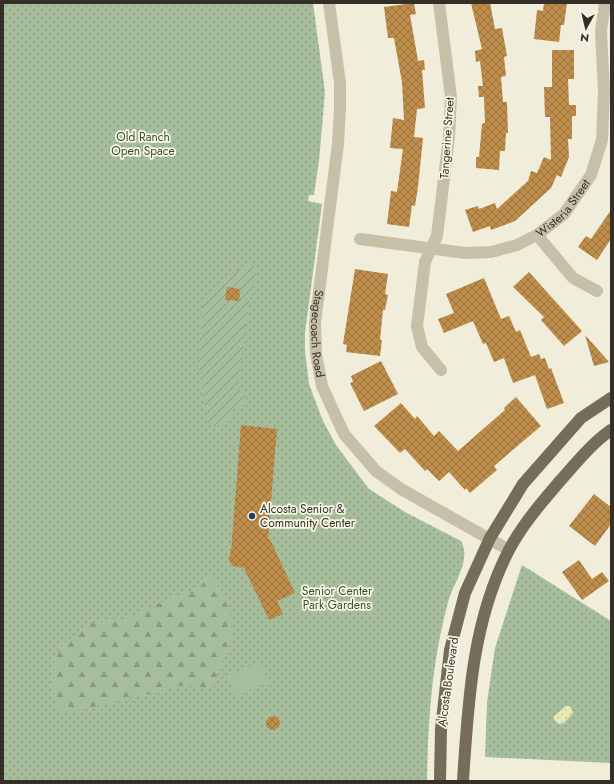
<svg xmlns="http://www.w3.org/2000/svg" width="614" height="784" font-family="Jost,sans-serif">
  <defs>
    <pattern id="grass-dots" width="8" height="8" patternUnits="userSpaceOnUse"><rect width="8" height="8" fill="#a7be9c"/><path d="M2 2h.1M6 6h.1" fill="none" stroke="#899b7f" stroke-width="1.8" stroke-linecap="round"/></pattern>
    <pattern id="forest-firs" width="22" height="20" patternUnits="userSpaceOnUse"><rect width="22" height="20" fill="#a7be9c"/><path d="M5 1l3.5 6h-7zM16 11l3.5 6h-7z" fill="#899b7f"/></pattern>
    <pattern id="sand-dots" width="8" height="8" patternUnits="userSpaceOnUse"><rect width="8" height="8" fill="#eae9b4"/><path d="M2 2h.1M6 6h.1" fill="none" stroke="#c9c89b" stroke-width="1.8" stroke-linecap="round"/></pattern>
    <pattern id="garden-furrows" width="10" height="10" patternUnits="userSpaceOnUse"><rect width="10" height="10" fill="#a7be9c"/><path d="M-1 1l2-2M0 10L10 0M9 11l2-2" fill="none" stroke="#899b7f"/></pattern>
    <pattern id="building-cross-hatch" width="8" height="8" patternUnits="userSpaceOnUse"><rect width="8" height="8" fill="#be8d4b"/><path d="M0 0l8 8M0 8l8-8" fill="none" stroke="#9b743e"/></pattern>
  </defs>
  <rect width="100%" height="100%" fill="#f0eddb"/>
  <g fill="url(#grass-dots)">
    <path d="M3 3H313L325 92 319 161 314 195H309L308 201 322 204 305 333V351L309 384 323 421 336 445 369 489 405 512 461 541C472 559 453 584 448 602 432 662 428 718 427 781H3Z"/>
    <path d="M522 565 611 621V763L485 757 487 702 495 648Z"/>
  </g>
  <path fill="url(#forest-firs)" d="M210 575 225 595 232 622V641L222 661 213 688 185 685 72 712 57 710 53 691 54 660 63 644 91 623 126 619 166 600 200 587Z"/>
  <path fill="url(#sand-dots)" d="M566 706H570L573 713 564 723 559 724 554 720V716Z"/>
  <path fill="url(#garden-furrows)" d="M248 264 257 266 252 299 249 300 238 389 245 395V403L234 409 223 427 211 425 208 423 198 367 203 298Z"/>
  <path fill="#a7be9c" d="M261 662 269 682 236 696 227 676Z"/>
  <g fill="url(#building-cross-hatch)">
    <path d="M414 3 416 14 410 15 418 61 424 60 425 70H422L425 108 417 109 414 137 423 138 418 187 415 206 412 205 409 227 387 224 391 191 397 192 403 149 390 148 393 118 404 120 402 82 394 38H388L384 7Z"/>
    <path d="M471 3H490L495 29 502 28 507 56 504 57 506 76 501 77 503 102H507L508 133H506L505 151H500L499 170 476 168V157H479L482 124 485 123 484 97H479L478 86H483L480 61 476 62 475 51 482 49Z"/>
    <path d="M544 3H567L564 25H561L559 42 534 39 537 10 543 11Z"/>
    <path d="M552 50H574V79H568L569 105H576V116H572V139H568L569 157 561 177 557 175 551 188 515 221 491 230 490 226 473 232 465 210 478 206 479 209 495 203 497 209 528 181 531 171 537 173 544 157 551 160 550 117H545L544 87H552Z"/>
    <path d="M611 210V239L597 260 578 247 586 236 591 239Z"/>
    <path d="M355 269 388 274 385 294 388 295 385 310H383L380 340H382L380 356 346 352 347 345 343 344Z"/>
    <path d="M529 272 582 331 564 346 541 320 544 317 513 287Z"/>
    <path d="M484 278 501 319 509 316 516 332 520 330 531 357 539 354 541 359 545 358 549 369 551 368 564 403 547 409 535 375 513 383 504 358 494 362 486 343 483 344 473 321 444 333 438 319 454 313 446 294Z"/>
    <path d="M227 287 240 289 239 301 225 300Z"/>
    <path d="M585 335 609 362 594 366Z"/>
    <path d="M381 361 398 394 364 411 350 383 353 382 351 376Z"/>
    <path d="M516 397 541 426 494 466 497 470 470 493 466 488 465 490 449 472 439 481 427 469 425 471 405 449 400 453 374 426 401 403 415 419 417 416 434 436 439 431 458 451 505 410 504 408Z"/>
    <path d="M241 425 277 429 268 539H270L295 593 277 601 283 614 269 620 244 568 232 566 228 559 231 552Z"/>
    <path d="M594 494 611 507V524L595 546 569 526Z"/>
    <path d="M579 560 592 579 602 572 609 581 582 600 562 572Z"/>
    <circle cx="273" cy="723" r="7"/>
  </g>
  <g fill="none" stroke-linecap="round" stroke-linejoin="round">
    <g stroke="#c7c0a8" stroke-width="12">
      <path id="s1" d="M329 3 340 83V108L338 144 315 323 316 354 322 386 344 434 376 471 401 489 509 550"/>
      <path d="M439 3 451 97 449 137 437 236 425 262 417 326 422 347 441 370"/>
      <path d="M537 235 573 278 597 291"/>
      <path id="s2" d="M360 239 465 253 491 252 517 245 537 235 564 214 591 175 602 140 604 92 601 31 605 3"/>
    </g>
    <g stroke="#756c5a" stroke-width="12">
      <path d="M440 781 441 729 450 650 465 593 490 538 523 484 581 418 611 398"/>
      <path d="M463 781C468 703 472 621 509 550 522 525 542 502 560 481 576 463 591 444 611 430"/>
    </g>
  </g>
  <circle fill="#203f53" stroke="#f8f6e7" stroke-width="1.5" cx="252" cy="516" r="4"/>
  <g text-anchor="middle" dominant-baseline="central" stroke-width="3.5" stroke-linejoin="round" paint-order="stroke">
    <g font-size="12" fill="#38512d" stroke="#f8f6e7">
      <text x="143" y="137">Old Ranch<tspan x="143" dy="14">Open Space</tspan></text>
      <text x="337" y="591">Senior Center<tspan x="337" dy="14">Park Gardens</tspan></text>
    </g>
    <g font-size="12" fill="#343028" stroke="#f8f6e7">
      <text transform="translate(447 138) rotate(-86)">Tangerine Street</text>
      <text stroke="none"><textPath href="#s2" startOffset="219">Wisteria Street</textPath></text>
      <text stroke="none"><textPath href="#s1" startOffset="333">Stagecoach Road</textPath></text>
      <text transform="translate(448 682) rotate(-82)">Alcosta Boulevard</text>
    </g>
    <g font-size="12" fill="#343028" stroke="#f8f6e7" text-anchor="start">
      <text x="260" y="509">Alcosta Senior &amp;<tspan x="260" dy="14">Community Center</tspan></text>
    </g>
  </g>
  <rect width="614" height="784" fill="none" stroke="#343028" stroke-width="8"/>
  <g transform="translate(586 28) rotate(188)" stroke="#f8f6e7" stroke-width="3" paint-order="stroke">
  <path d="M0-3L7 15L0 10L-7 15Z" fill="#343028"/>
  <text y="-6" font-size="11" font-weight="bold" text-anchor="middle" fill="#343028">N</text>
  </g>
</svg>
